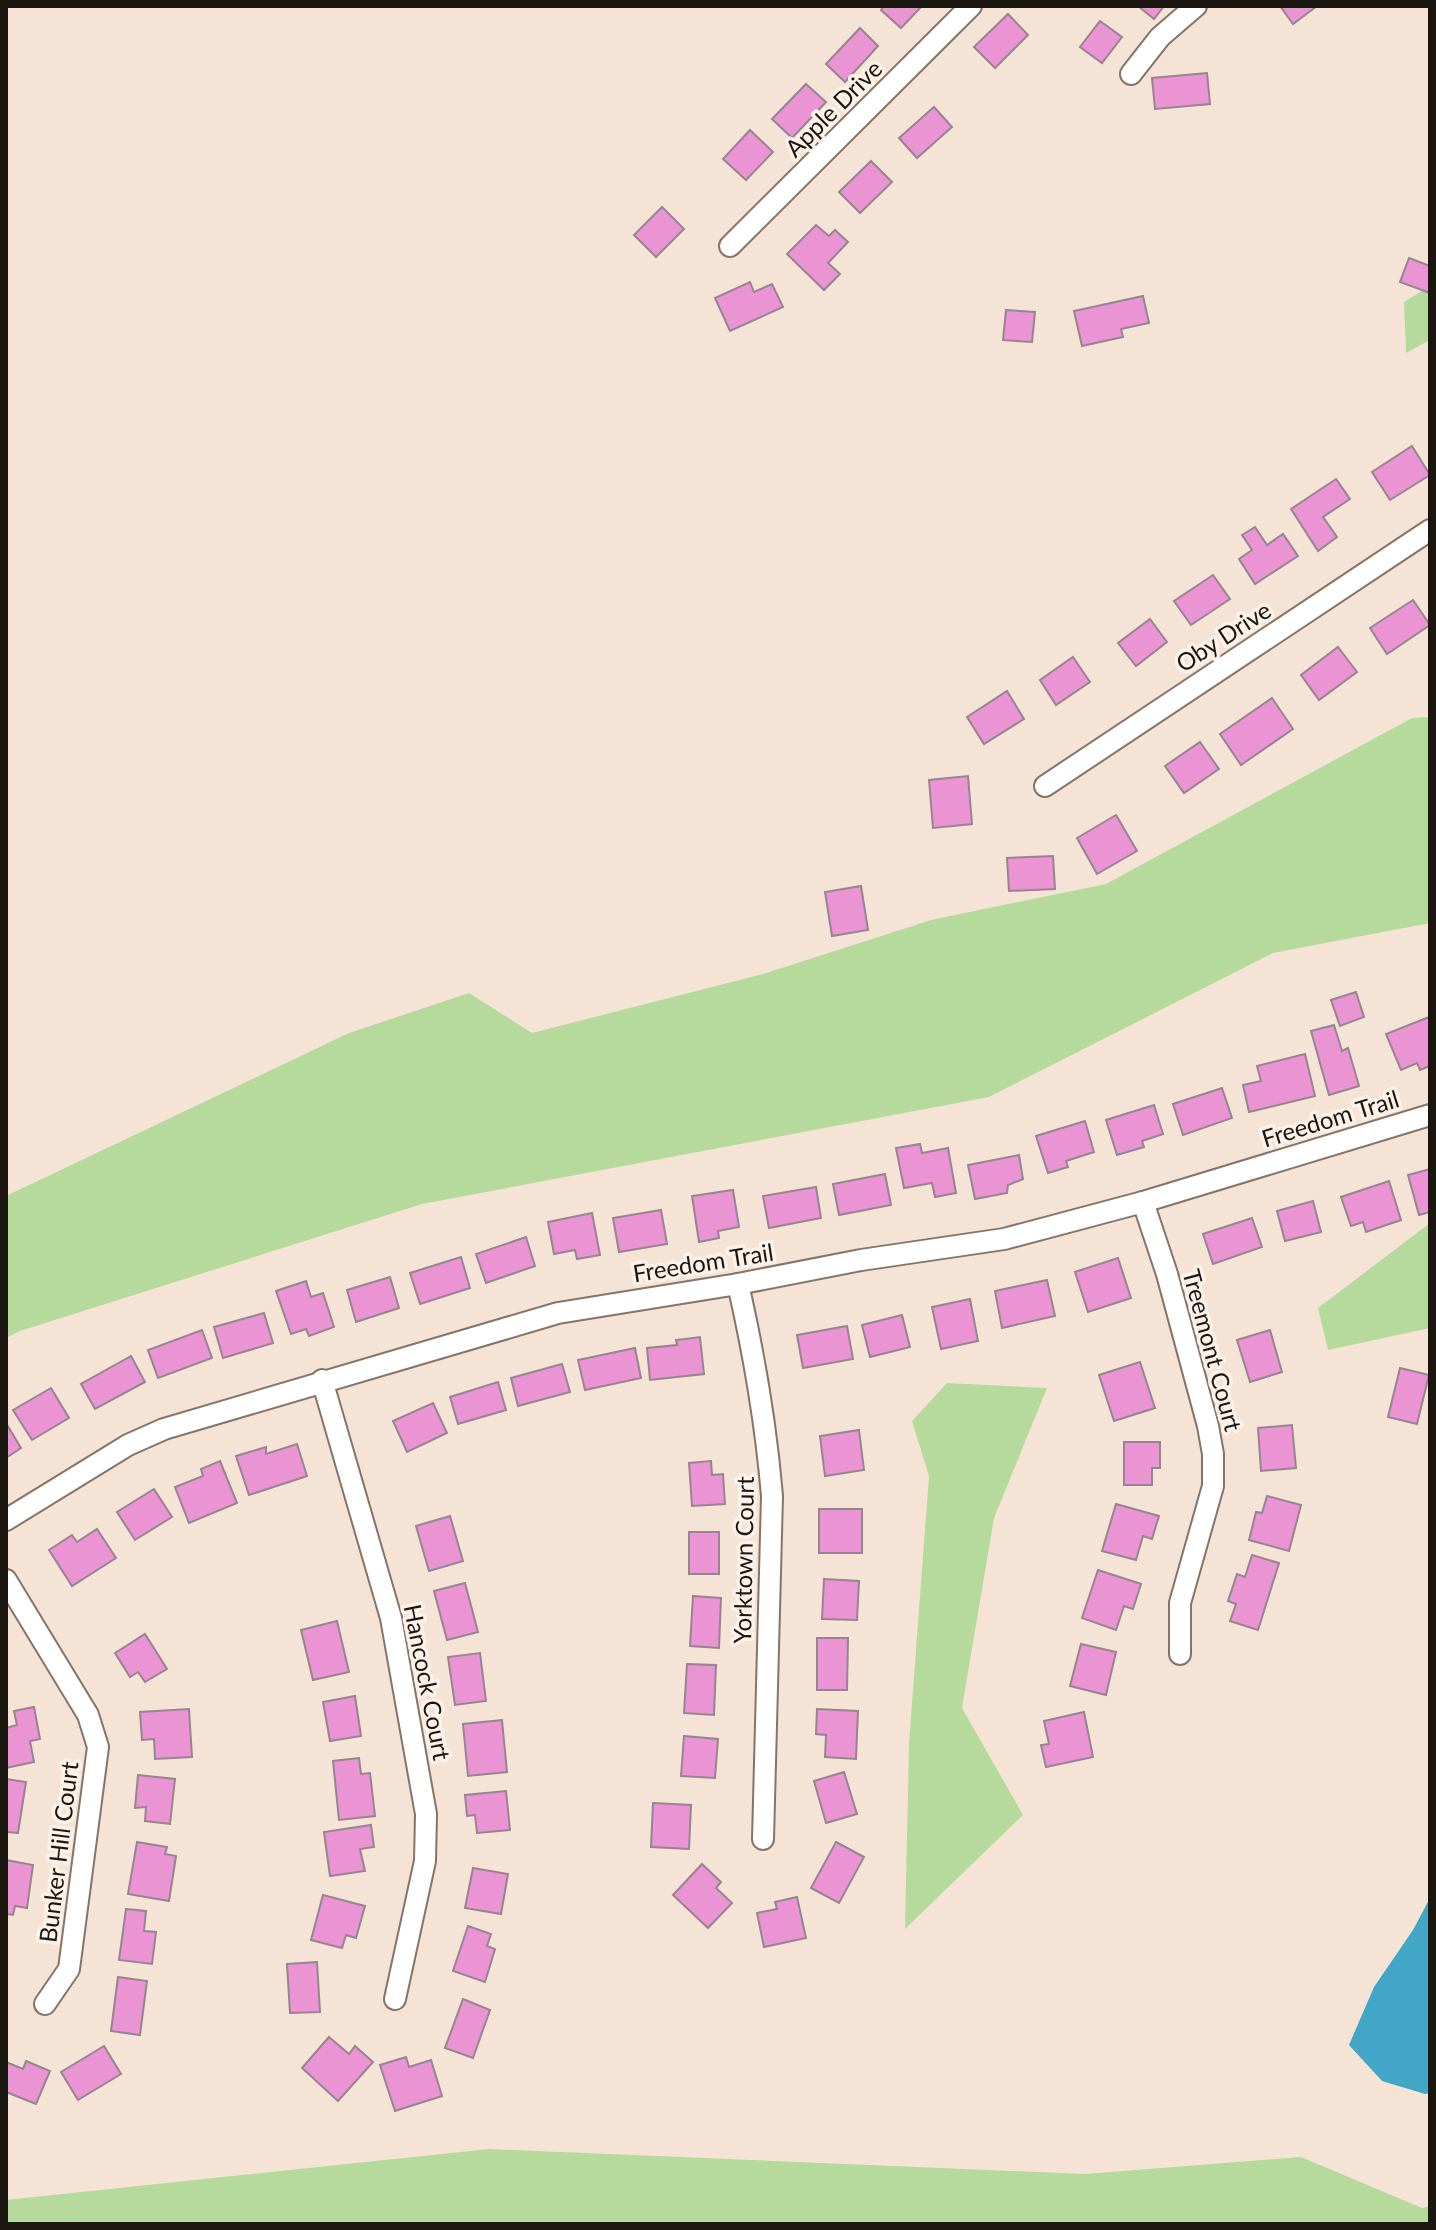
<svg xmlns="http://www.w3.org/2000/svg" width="1436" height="2230" font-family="Lato,sans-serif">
  <rect width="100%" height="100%" fill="#f5e4d5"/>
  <g fill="#b5da9c">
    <path d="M1430 286V340L1406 353 1404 302Z"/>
    <path d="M1430 717V923L1273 953 989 1097 422 1204 20 1331 6 1338V1196L349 1033 469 993 532 1033 763 974 931 920 1106 884 1412 718Z"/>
    <path d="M1430 1223V1328L1328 1350 1318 1308Z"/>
    <path d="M947 1383 1047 1388 994 1518 962 1708 1023 1815 905 1929 909 1744 929 1476 912 1421Z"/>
    <path d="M489 2149 1085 2174 1301 2157 1422 2208 1430 2206V2224H6V2200Z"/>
  </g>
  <path fill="#42a6c7" d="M1430 1898V2093L1425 2094 1382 2081 1349 2045 1374 1987 1413 1930Z"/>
  <g fill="#ea94d3" stroke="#968490" stroke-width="2">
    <path d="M884 6H922L901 28 881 10Z"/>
    <path d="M1138 6H1164L1154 19Z"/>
    <path d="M1280 6H1317L1293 24Z"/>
    <path d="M1008 14 1028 35 995 68 974 47Z"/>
    <path d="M1100 21 1122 37 1102 63 1080 47Z"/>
    <path d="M860 28 878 46 845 82 826 64Z"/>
    <path d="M1207 73 1210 104 1155 109 1152 78Z"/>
    <path d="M806 84 826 102 792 138 772 119Z"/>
    <path d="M934 107 952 127 917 158 899 138Z"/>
    <path d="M750 130 773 152 746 180 723 159Z"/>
    <path d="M871 161 892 182 860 213 839 192Z"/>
    <path d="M662 207 684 229 656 257 634 235Z"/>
    <path d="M816 225 829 236 835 230 848 242 828 263 840 274 824 290 787 254Z"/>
    <path d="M1409 258 1430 266V293L1400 282Z"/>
    <path d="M750 282 754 292 772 284 783 307 730 331 715 298Z"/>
    <path d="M1143 296 1149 323 1121 329 1123 337 1082 346 1074 311Z"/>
    <path d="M1006 310 1035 312 1032 342 1003 340Z"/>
    <path d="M1412 446 1430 475 1390 500 1372 472Z"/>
    <path d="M1336 479 1350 499 1323 517 1337 537 1318 551 1291 509Z"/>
    <path d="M1255 527 1267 545 1283 534 1298 556 1255 584 1239 559 1252 550 1242 535Z"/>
    <path d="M1213 575 1230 599 1191 625 1174 601Z"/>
    <path d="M1413 600 1430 625 1387 654 1370 628Z"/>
    <path d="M1150 619 1167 642 1136 666 1118 643Z"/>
    <path d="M1338 647 1357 672 1319 700 1301 675Z"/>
    <path d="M1073 657 1090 682 1056 705 1040 680Z"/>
    <path d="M1007 691 1024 719 984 744 967 717Z"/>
    <path d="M1272 698 1293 729 1241 765 1220 734Z"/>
    <path d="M1200 742 1219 769 1184 793 1165 766Z"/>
    <path d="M968 776 972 824 933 828 929 780Z"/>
    <path d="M1116 815 1137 851 1097 874 1077 838Z"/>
    <path d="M1053 856 1055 889 1009 891 1007 858Z"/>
    <path d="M861 886 868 930 832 936 825 892Z"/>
    <path d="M1356 992 1364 1017 1340 1026 1331 1000Z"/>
    <path d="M1429 1017 1430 1066 1420 1070 1417 1063 1401 1070 1386 1034Z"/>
    <path d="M1334 1025 1342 1051 1348 1048 1359 1086 1329 1095 1311 1031Z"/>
    <path d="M1305 1054 1315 1096 1249 1112 1243 1085 1261 1081 1257 1066Z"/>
    <path d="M1222 1088 1232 1118 1183 1135 1173 1104Z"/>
    <path d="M1154 1105 1163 1134 1142 1141 1144 1147 1117 1155 1106 1120Z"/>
    <path d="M1085 1121 1094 1152 1066 1161 1068 1167 1048 1173 1036 1136Z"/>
    <path d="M920 1144 922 1153 948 1148 956 1193 935 1197 932 1183 904 1188 896 1148Z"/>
    <path d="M1019 1155 1023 1179 1008 1185 1007 1193 975 1199 968 1165Z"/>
    <path d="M1430 1169V1212L1419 1215 1408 1175Z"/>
    <path d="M885 1174 891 1205 839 1215 833 1184Z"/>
    <path d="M1389 1181 1401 1220 1366 1232 1363 1222 1351 1226 1341 1197Z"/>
    <path d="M816 1187 821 1218 769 1228 763 1196Z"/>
    <path d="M733 1190 739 1227 718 1231 719 1238 699 1242 692 1196Z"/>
    <path d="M1313 1201 1321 1232 1285 1241 1277 1211Z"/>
    <path d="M661 1210 667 1244 619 1252 613 1218Z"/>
    <path d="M592 1213 600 1255 577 1259 575 1250 554 1254 548 1222Z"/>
    <path d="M1252 1218 1262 1247 1213 1264 1203 1234Z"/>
    <path d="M526 1237 535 1266 486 1283 476 1254Z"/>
    <path d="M461 1257 470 1288 420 1304 410 1273Z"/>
    <path d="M1118 1258 1131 1298 1088 1312 1075 1272Z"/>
    <path d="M390 1277 399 1308 356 1322 347 1290Z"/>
    <path d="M1047 1280 1055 1316 1002 1328 995 1291Z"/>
    <path d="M306 1281 311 1297 323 1293 334 1327 309 1336 306 1329 291 1334 276 1291Z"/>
    <path d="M970 1299 978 1341 941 1349 932 1307Z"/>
    <path d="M264 1313 273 1343 223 1358 214 1327Z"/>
    <path d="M902 1315 910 1347 870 1357 862 1325Z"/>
    <path d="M847 1326 853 1359 803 1368 797 1335Z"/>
    <path d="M202 1330 212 1358 158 1378 148 1350Z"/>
    <path d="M1270 1330 1282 1372 1250 1382 1237 1340Z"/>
    <path d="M700 1337 704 1374 650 1380 647 1348 677 1345 676 1340Z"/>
    <path d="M635 1348 641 1378 585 1390 578 1360Z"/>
    <path d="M131 1356 145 1382 95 1409 81 1384Z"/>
    <path d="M1140 1362 1155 1408 1114 1421 1099 1375Z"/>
    <path d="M562 1364 570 1392 518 1406 511 1378Z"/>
    <path d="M1400 1368 1429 1375 1417 1424 1388 1417Z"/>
    <path d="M498 1382 506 1410 458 1424 450 1397Z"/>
    <path d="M51 1388 69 1418 32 1440 13 1410Z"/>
    <path d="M433 1403 447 1433 407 1452 393 1421Z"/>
    <path d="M6 1423 21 1448 6 1458Z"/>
    <path d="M1292 1425 1296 1468 1261 1471 1258 1428Z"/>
    <path d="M859 1430 864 1470 825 1476 820 1436Z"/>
    <path d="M1124 1442H1160V1468H1152V1485H1124Z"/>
    <path d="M297 1444 307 1476 249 1495 236 1456 266 1447V1454Z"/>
    <path d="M220 1461 237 1503 189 1523 175 1487 203 1476 201 1469Z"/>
    <path d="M711 1461 712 1475 723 1474 725 1504 692 1506 689 1463Z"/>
    <path d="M154 1489 172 1517 135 1540 117 1512Z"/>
    <path d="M1267 1496 1301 1505 1289 1551 1249 1540 1256 1512 1262 1513Z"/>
    <path d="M1116 1504 1159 1516 1152 1539 1143 1536 1136 1560 1102 1551Z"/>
    <rect x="819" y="1509" width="43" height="44"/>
    <path d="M450 1516 463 1561 429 1571 416 1526Z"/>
    <path d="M97 1529 116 1558 72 1586 49 1550 72 1535 77 1542Z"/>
    <rect x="689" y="1532" width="30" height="42"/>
    <path d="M1252 1555 1279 1563 1258 1630 1230 1621 1236 1604 1228 1601 1237 1574 1245 1577Z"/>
    <path d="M1098 1570 1141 1584 1133 1609 1124 1606 1116 1630 1082 1618Z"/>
    <path d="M824 1579 859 1581 857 1620 822 1619Z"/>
    <path d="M465 1583 478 1632 447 1640 434 1591Z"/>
    <path d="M693 1596 721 1598 719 1648 690 1646Z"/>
    <path d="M337 1621 349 1672 313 1680 301 1630Z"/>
    <path d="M145 1634 167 1669 145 1682 138 1672 130 1677 115 1653Z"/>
    <path d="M817 1638H848L847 1690H817Z"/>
    <path d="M1081 1644 1116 1652 1106 1695 1070 1686Z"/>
    <path d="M480 1653 486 1701 455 1705 448 1657Z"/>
    <path d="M687 1664 716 1665 714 1715 684 1713Z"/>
    <path d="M355 1696 361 1736 330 1741 323 1702Z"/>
    <path d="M34 1707 40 1739 30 1741 34 1762 6 1768V1728L17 1725 14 1711Z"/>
    <path d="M189 1709 192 1757 155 1759 154 1739 142 1740 140 1712Z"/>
    <path d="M817 1709 858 1711 856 1759 825 1757 826 1735 816 1734Z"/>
    <path d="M1084 1712 1093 1757 1046 1767 1041 1745 1049 1744 1044 1721Z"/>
    <path d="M502 1720 507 1772 468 1776 463 1724Z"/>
    <path d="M684 1736 718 1739 715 1778 681 1776Z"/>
    <path d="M359 1758 361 1774 370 1773 375 1816 339 1820 333 1761Z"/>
    <path d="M844 1772 857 1814 826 1823 814 1781Z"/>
    <path d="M138 1775 175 1779 170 1824 145 1821 146 1807 135 1808Z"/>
    <path d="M6 1779 26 1782 18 1833 6 1832Z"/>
    <path d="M506 1791 510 1830 477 1833 475 1815 467 1816 465 1795Z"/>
    <path d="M653 1803 691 1805 689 1849 651 1847Z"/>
    <path d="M371 1825 374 1847 360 1849 365 1871 330 1876 324 1832Z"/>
    <path d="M137 1842 167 1847 165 1854 176 1856 169 1901 128 1894Z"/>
    <path d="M836 1842 864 1857 839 1903 811 1888Z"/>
    <path d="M6 1860 33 1865 27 1908 15 1906 13 1915 6 1914Z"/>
    <path d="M702 1864 721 1882 716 1888 732 1903 708 1928 673 1895Z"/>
    <path d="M473 1868 508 1874 501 1914 465 1908Z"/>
    <path d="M323 1895 365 1906 356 1938 346 1935 342 1948 311 1940Z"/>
    <path d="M797 1897 806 1938 764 1947 757 1913 777 1909 775 1902Z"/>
    <path d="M126 1909 146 1911 144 1931 156 1932 152 1964 119 1960Z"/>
    <path d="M468 1926 491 1934 487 1946 495 1949 485 1982 453 1971Z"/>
    <path d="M317 1962 320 2012 290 2013 287 1964Z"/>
    <path d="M118 1977 147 1981 140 2035 111 2031Z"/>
    <path d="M463 1999 490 2010 473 2058 445 2048Z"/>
    <path d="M329 2037 349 2054 355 2046 373 2062 338 2101 302 2068Z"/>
    <path d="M104 2046 121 2074 78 2100 61 2072Z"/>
    <path d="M406 2057 409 2067 431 2060 442 2096 395 2111 380 2065Z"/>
    <path d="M26 2061 50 2071 36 2104 6 2092V2062L23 2069Z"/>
  </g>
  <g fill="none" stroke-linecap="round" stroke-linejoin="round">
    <g stroke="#847568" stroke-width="24">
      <g id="street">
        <path d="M1131 74 1160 37 1196 6"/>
        <path d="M730 246 971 6"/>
        <path d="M1045 786 1430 530"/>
        <path d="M1143 1202 1167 1274 1208 1426 1213 1454V1486L1180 1603V1654"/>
        <path d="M738 1284C754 1354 766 1425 772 1496L763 1839"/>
        <path d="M322 1380 391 1618 426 1814 425 1861 395 1999"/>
        <path d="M6 1520 128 1445 164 1429 558 1313 738 1284 861 1260 1004 1239 1143 1202 1430 1115"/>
        <path d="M6 1580 88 1715 98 1747 69 1969 45 2004"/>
      </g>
    </g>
    <use href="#street" stroke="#fff" stroke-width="20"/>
  </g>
  <g text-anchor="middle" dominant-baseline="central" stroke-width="7" stroke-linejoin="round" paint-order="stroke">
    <g font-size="24" fill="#1c1611" stroke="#fdf2ea">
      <text transform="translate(833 108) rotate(-45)">Apple Drive</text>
      <text transform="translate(1223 636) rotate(-33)">Oby Drive</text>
      <text transform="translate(1330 1118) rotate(-17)">Freedom Trail</text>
      <text transform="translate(703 1262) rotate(-9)">Freedom Trail</text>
      <text transform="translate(1213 1350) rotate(75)">Treemont Court</text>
      <text transform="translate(743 1560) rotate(-89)">Yorktown Court</text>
      <text transform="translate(428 1682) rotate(79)">Hancock Court</text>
      <text transform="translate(58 1852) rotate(-83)">Bunker Hill Court</text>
    </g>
  </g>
  <rect width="1436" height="2230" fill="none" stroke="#1c1611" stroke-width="16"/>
</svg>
